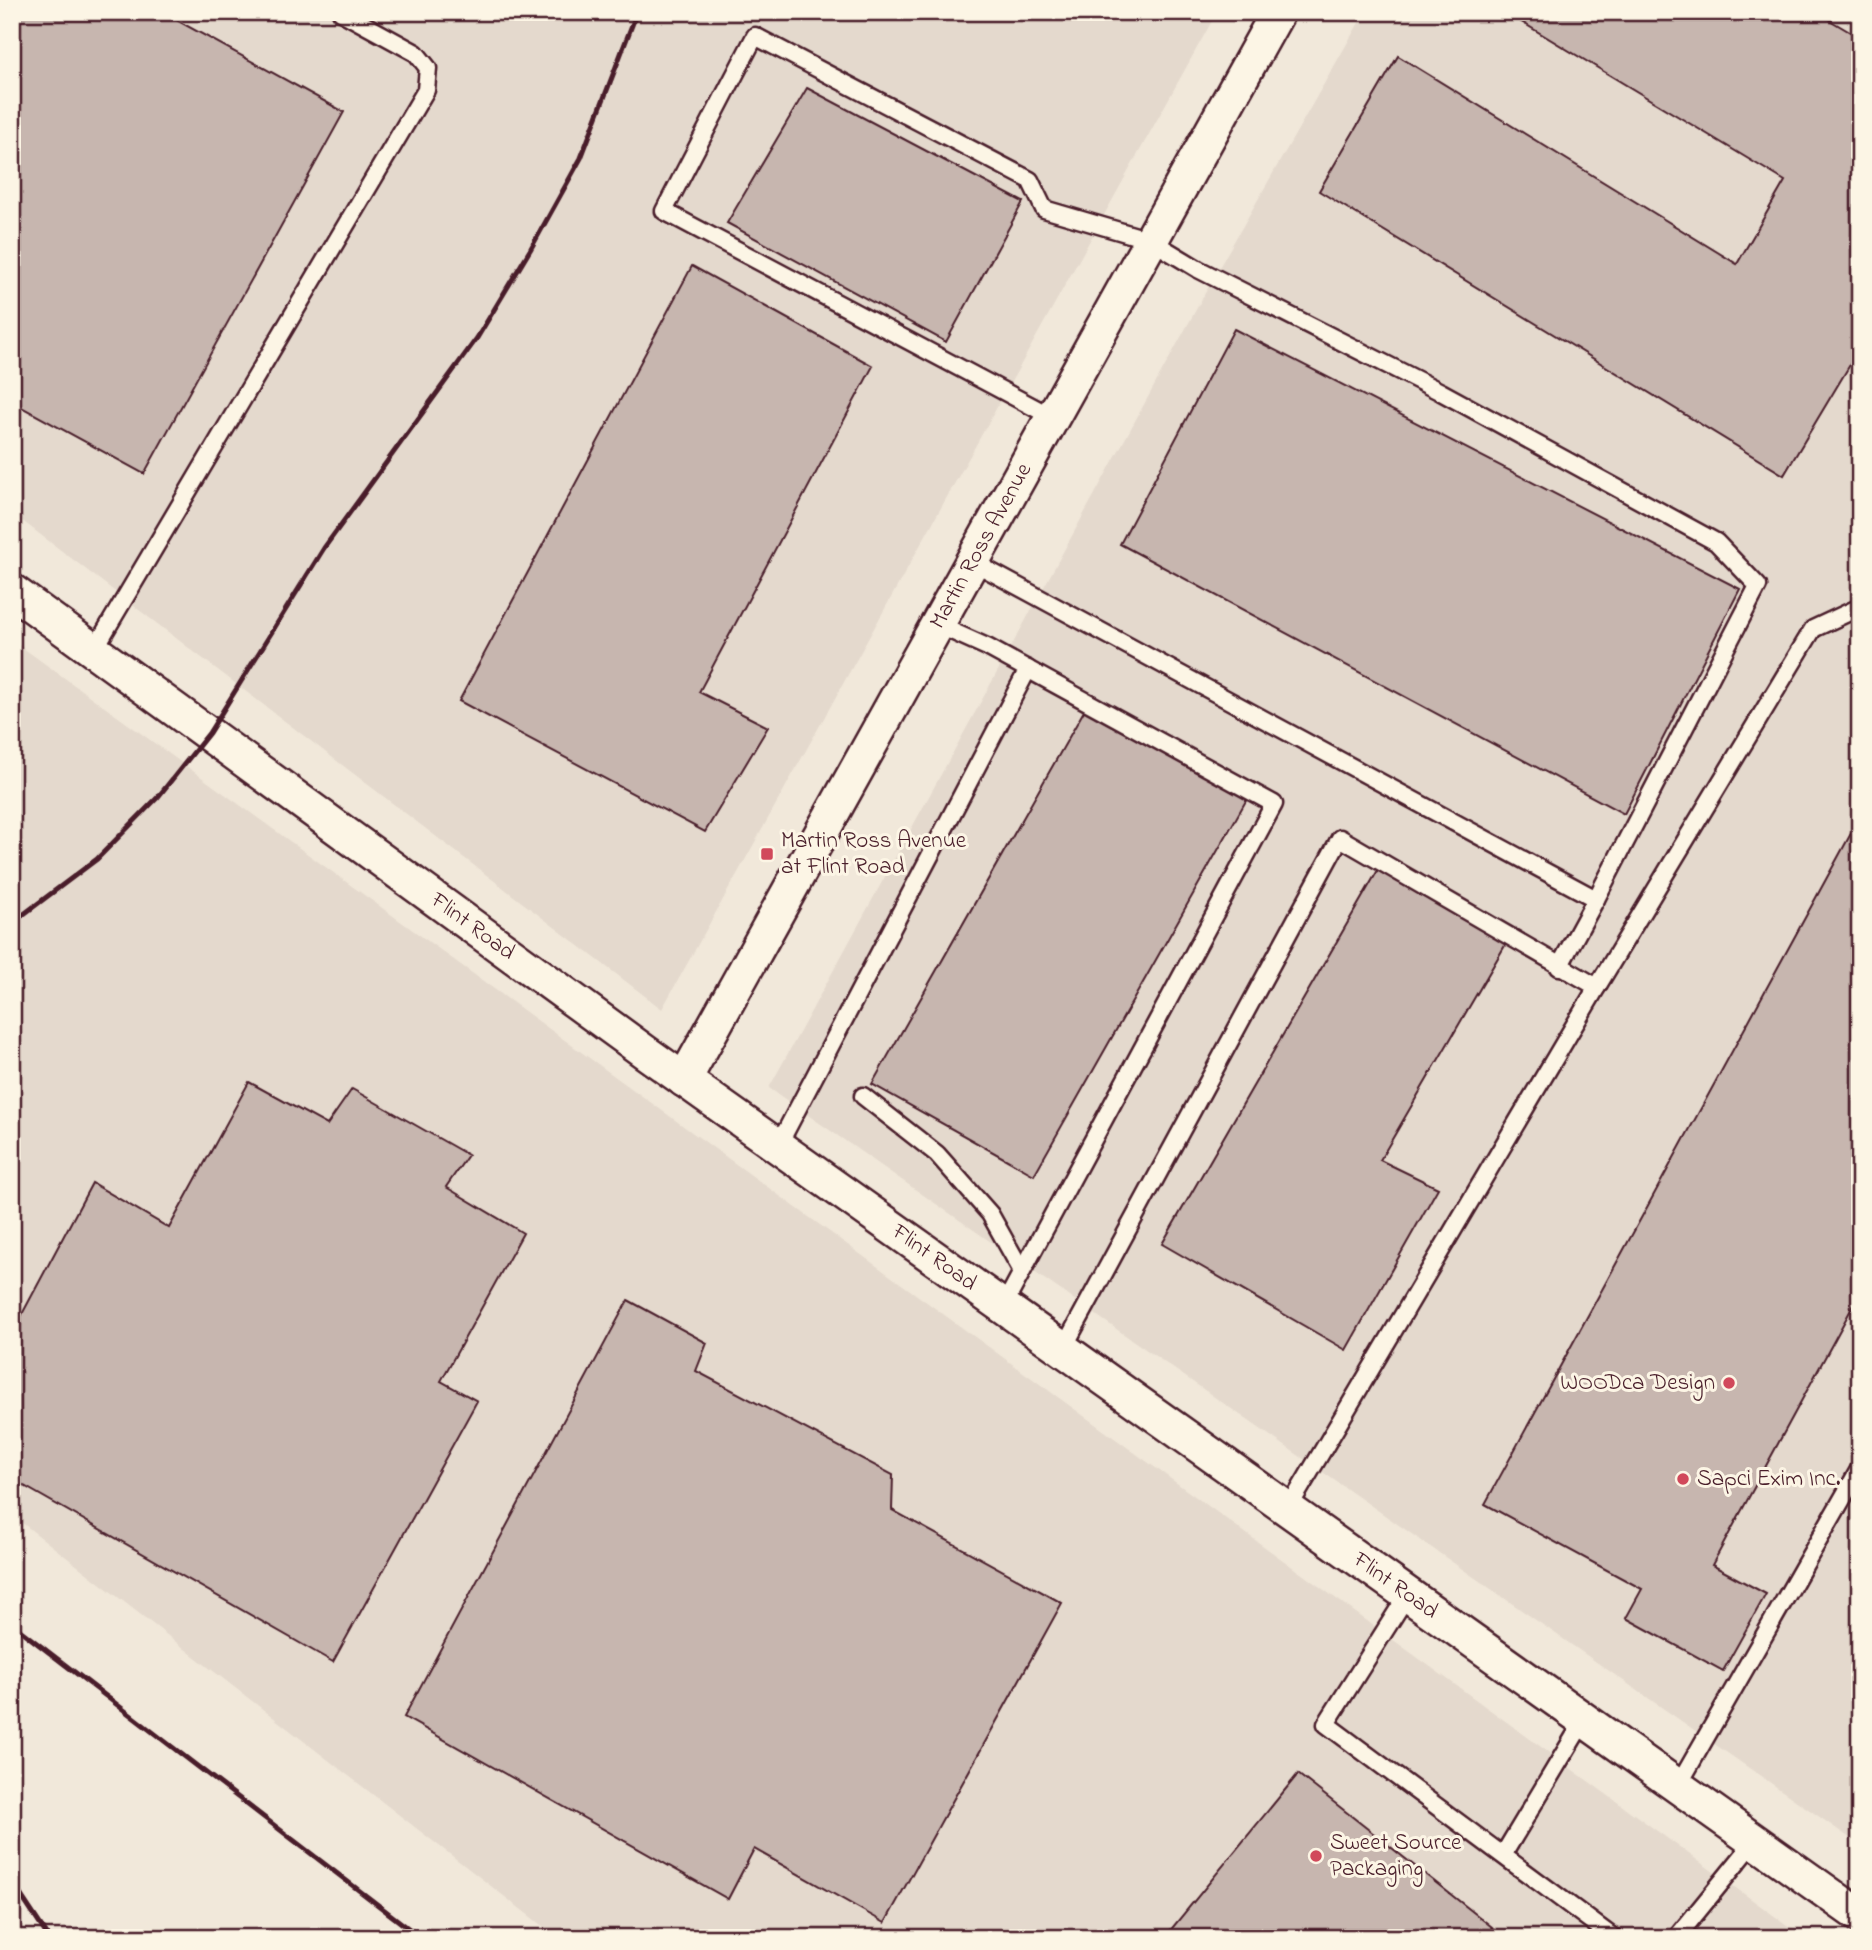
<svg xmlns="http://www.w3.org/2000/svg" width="1872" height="1950" font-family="'Indie Flower',sans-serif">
  <rect width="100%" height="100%" fill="#f1e8da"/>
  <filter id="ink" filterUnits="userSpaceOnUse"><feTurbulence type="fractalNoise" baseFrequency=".0143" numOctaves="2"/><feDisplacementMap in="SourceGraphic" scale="14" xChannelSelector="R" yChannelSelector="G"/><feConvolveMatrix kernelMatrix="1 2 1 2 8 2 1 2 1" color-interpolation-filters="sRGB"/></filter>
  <g filter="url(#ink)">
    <g fill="#e4d9cd">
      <path d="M12 12H1217L662 1009 12 513Z"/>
      <path d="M1365 12H1860V1845L769 1088 1220 266Z"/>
      <path d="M12 640 1805 1938H558L12 1515Z"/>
    </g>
    <g fill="#c7b6af" stroke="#4a1f2b" stroke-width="2">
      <path d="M12 12H162L344 112 144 474 12 402Z"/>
      <path d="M1505 12H1816L1860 38V348L1784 475 1319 191 1398 56 1737 264 1785 181Z"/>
      <path d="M807 88 1023 202 946 342 727 223Z"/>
      <path d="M692 266 873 366 699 692 768 727 705 832 459 701Z"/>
      <path d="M1234 329 1740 589 1624 814 1120 544Z"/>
      <path d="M1085 709 1247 799 1034 1175 872 1084Z"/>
      <path d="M1860 817V1293L1712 1565 1766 1594 1723 1671 1626 1618 1642 1589 1485 1504Z"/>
      <path d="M1381 865 1507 942 1380 1160 1438 1188 1346 1350 1162 1244Z"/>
      <path d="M249 1082 327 1125 352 1089 468 1155 446 1187 523 1233 441 1381 477 1401 333 1662 12 1479V1333L92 1183 169 1228Z"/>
      <path d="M628 1300 707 1343 696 1371 893 1475 892 1510 1062 1603 885 1923 754 1849 728 1899 404 1717Z"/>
      <path d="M1298 1774 1506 1938H1164Z"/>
    </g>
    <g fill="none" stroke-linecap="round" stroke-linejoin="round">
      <g stroke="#4a1f2b" stroke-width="21">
        <g id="service">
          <path d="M1054 418 664 211 755 36 1030 180 1044 209 1150 240 1198 269 1441 392 1716 542 1758 586 1596 899"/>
          <path d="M973 562 1596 899 1559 967"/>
          <path d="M938 625 987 647 1274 804 1003 1307"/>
          <path d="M94 650 426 90 428 68 416 53 341 12"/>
          <path d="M863 1096 937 1154 990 1214 1022 1271"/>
          <path d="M778 1146 1028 669"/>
          <path d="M1063 1349 1340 838 1597 987"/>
          <path d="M1288 1509 1597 987 1813 629 1860 607"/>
          <path d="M1408 1594 1326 1724 1614 1938"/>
          <path d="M1678 1786 1860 1468"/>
          <path d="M1503 1855 1584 1720"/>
          <path d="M1676 1938 1755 1841"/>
        </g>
      </g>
      <g stroke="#4a1f2b" stroke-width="38">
        <g id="minor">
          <path id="s1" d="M12 591 645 1052 1860 1916"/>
          <path id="s2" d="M684 1080 1278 12"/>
        </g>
      </g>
      <use href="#service" stroke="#fcf5e5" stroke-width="16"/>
      <use href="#minor" stroke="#fcf5e5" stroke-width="33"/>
      <g stroke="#4a1f2b" stroke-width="5">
        <path d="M12 923 97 859 158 797 209 733 324 548 477 338 530 250 581 158 637 12"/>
        <path d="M12 1624 421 1938"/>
        <path d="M12 1882 49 1938"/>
      </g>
    </g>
  </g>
  <g fill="#d1495b" stroke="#fcf5e5" stroke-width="2.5">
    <rect x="760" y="847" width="14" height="14" rx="3.5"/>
    <circle cx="1729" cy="1383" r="7"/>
    <circle cx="1683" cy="1479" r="7"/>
    <circle cx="1316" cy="1856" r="7"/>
  </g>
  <g text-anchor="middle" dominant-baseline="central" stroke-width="6" stroke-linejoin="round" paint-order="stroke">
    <g font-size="23" fill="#4a1f2b" stroke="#fcf5e5">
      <text stroke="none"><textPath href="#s2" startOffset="611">Martin Ross Avenue</textPath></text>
      <text stroke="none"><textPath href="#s1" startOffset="570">Flint Road</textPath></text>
      <text stroke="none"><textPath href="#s1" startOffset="1138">Flint Road</textPath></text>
      <text stroke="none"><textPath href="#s1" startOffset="1704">Flint Road</textPath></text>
    </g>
    <g font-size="23" fill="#4a1f2b" stroke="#fcf5e5" text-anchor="start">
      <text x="781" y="841">Martin Ross Avenue<tspan x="781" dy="26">at Flint Road</tspan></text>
      <text x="1715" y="1383" text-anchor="end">WOODca Design</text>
      <text x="1697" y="1479">Sapci Exim Inc.</text>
      <text x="1330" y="1843">Sweet Source<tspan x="1330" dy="26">Packaging</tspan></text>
    </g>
  </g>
  <rect width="1872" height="1950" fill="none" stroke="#fcf5e5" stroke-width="42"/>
  <rect x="21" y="21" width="1830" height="1908" fill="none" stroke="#4a1f2b" stroke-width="2.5" filter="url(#ink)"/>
</svg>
